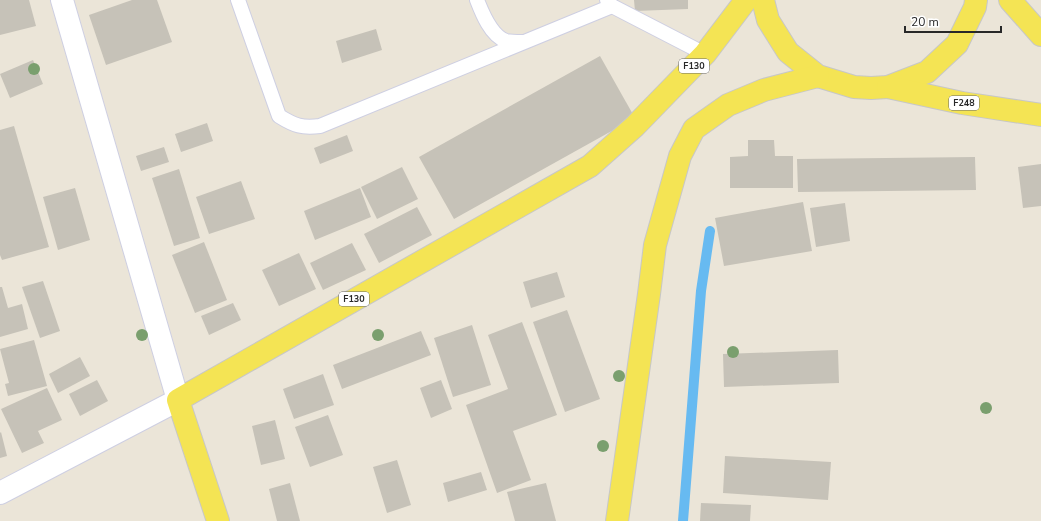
<svg xmlns="http://www.w3.org/2000/svg" width="1041" height="521" font-family="'Nunito Sans',sans-serif">
  <rect width="100%" height="100%" fill="#ebe5d8"/>
  <g fill="none" stroke-linecap="round" stroke-linejoin="round">
    <path stroke="#67baf1" stroke-width="10" d="M683 521 701 291 710 231"/>
  </g>
  <g fill="#c6c2b8">
    <path d="M0 0H29L36 26 0 35Z"/>
    <path d="M132 0H157L172 42 106 65 89 15Z"/>
    <path d="M634 0H688V9L635 11Z"/>
    <path d="M376 29 382 50 342 63 336 41Z"/>
    <path d="M600 56 635 118 454 219 419 157Z"/>
    <path d="M33 60 43 84 10 98 0 74Z"/>
    <path d="M207 123 213 141 181 152 175 134Z"/>
    <path d="M14 126 49 247 2 260 0 255V130Z"/>
    <path d="M347 135 353 151 320 164 314 148Z"/>
    <path d="M748 140H774L775 156H793V188H730V157L748 156Z"/>
    <path d="M164 147 169 162 141 171 136 156Z"/>
    <path d="M975 157 976 190 798 192 797 159Z"/>
    <path d="M1041 164V206L1023 208 1018 167Z"/>
    <path d="M402 167 418 199 377 219 361 187Z"/>
    <path d="M179 169 200 238 174 246 152 178Z"/>
    <path d="M241 181 255 219 209 234 196 197Z"/>
    <path d="M75 188 90 240 58 250 43 197Z"/>
    <path d="M360 188 371 217 315 240 304 211Z"/>
    <path d="M803 202 812 251 724 266 715 218Z"/>
    <path d="M845 203 850 241 816 247 810 208Z"/>
    <path d="M417 207 432 235 379 263 364 234Z"/>
    <path d="M204 242 227 300 195 313 172 255Z"/>
    <path d="M352 243 366 270 323 290 310 263Z"/>
    <path d="M299 253 316 289 279 306 262 270Z"/>
    <path d="M557 272 565 297 531 308 523 282Z"/>
    <path d="M43 281 60 331 40 338 22 287Z"/>
    <path d="M0 287H2L8 308 22 304 28 329 0 337Z"/>
    <path d="M233 303 241 320 209 335 201 316Z"/>
    <path d="M567 310 600 399 565 412 533 322Z"/>
    <path d="M522 322 557 415 513 431 531 480 497 493 466 405 508 389 488 335Z"/>
    <path d="M472 325 491 385 453 397 434 338Z"/>
    <path d="M421 331 431 355 342 389 333 365Z"/>
    <path d="M34 340 47 386 8 396 5 384 9 383 0 349Z"/>
    <path d="M838 350 839 383 724 387 723 354Z"/>
    <path d="M80 357 90 376 58 393 49 374Z"/>
    <path d="M323 374 334 405 294 419 283 389Z"/>
    <path d="M97 380 108 401 80 416 69 394Z"/>
    <path d="M441 380 452 409 431 418 420 388Z"/>
    <path d="M47 388 62 420 38 431 44 443 22 453 1 409Z"/>
    <path d="M328 415 343 455 310 467 295 427Z"/>
    <path d="M275 420 285 459 261 465 252 426Z"/>
    <path d="M1 432 7 456 0 458V433Z"/>
    <path d="M725 456 831 462 828 500 723 493Z"/>
    <path d="M397 460 411 505 387 513 373 467Z"/>
    <path d="M481 472 487 490 448 502 443 483Z"/>
    <path d="M290 483 300 521H277L269 489Z"/>
    <path d="M546 483 556 521H515L507 492Z"/>
    <path d="M701 503 751 505 750 521H700Z"/>
  </g>
  <g fill="none" stroke-linecap="round" stroke-linejoin="round">
    <g stroke="#cecfe2" stroke-width="16">
      <g id="lane">
        <path d="M238 0 279 116C295 126 302 128 320 126L612 6"/>
        <path d="M477 0C482 13 491 36 506 41 510 42 517 42 522 42"/>
        <path d="M607 0 612 6 705 54"/>
      </g>
    </g>
    <g stroke="#cecfe2" stroke-width="24">
      <path id="street" d="M62 0 178 400"/>
    </g>
    <g stroke="#cecfe2" stroke-width="24">
      <path id="secondary" d="M0 493 178 400"/>
    </g>
    <g stroke="#c7c7c7" stroke-width="24">
      <g id="primary">
        <path d="M763 0 768 20 788 52 818 76 854 87 871 88 888 87 927 72 957 44 975 7 976 0"/>
        <path d="M1010 0 1041 35"/>
        <path d="M888 87 962 103 1041 115"/>
        <path d="M218 521 178 400 590 166 635 126 705 54 746 0"/>
        <path d="M617 521 649 294 655 245 680 156 694 129 728 105 764 90 818 76"/>
      </g>
    </g>
    <use href="#lane" stroke="#fff" stroke-width="14"/>
    <use href="#street" stroke="#fff" stroke-width="22"/>
    <use href="#secondary" stroke="#fff" stroke-width="22"/>
    <use href="#primary" stroke="#f4e454" stroke-width="22"/>
  </g>
  <g fill="#7a9f6e">
    <circle cx="34" cy="69" r="6"/>
    <circle cx="142" cy="335" r="6"/>
    <circle cx="378" cy="335" r="6"/>
    <circle cx="733" cy="352" r="6"/>
    <circle cx="619" cy="376" r="6"/>
    <circle cx="986" cy="408" r="6"/>
    <circle cx="603" cy="446" r="6"/>
  </g>
  <g text-anchor="middle" dominant-baseline="central" stroke-width="3" stroke-linejoin="round" paint-order="stroke">
    <g fill="#fff" stroke="#686868" stroke-width="1">
      <rect x="679" y="59" width="30" height="14" rx="3"/>
      <rect x="949" y="96" width="30" height="14" rx="3"/>
      <rect x="339" y="292" width="30" height="14" rx="3"/>
    </g>
    <g font-size="9" font-weight="bold" fill="#282828">
      <text x="694" y="66">F130</text>
      <text x="964" y="103">F248</text>
      <text x="354" y="299">F130</text>
    </g>
  </g>
  <path d="M905 26v6h96v-6" fill="none" stroke="#282828" stroke-width="2"/>
  <text x="911" y="26" font-size="12" fill="#282828" stroke="#ffffff" stroke-width="3" paint-order="stroke">20 m</text>
</svg>
